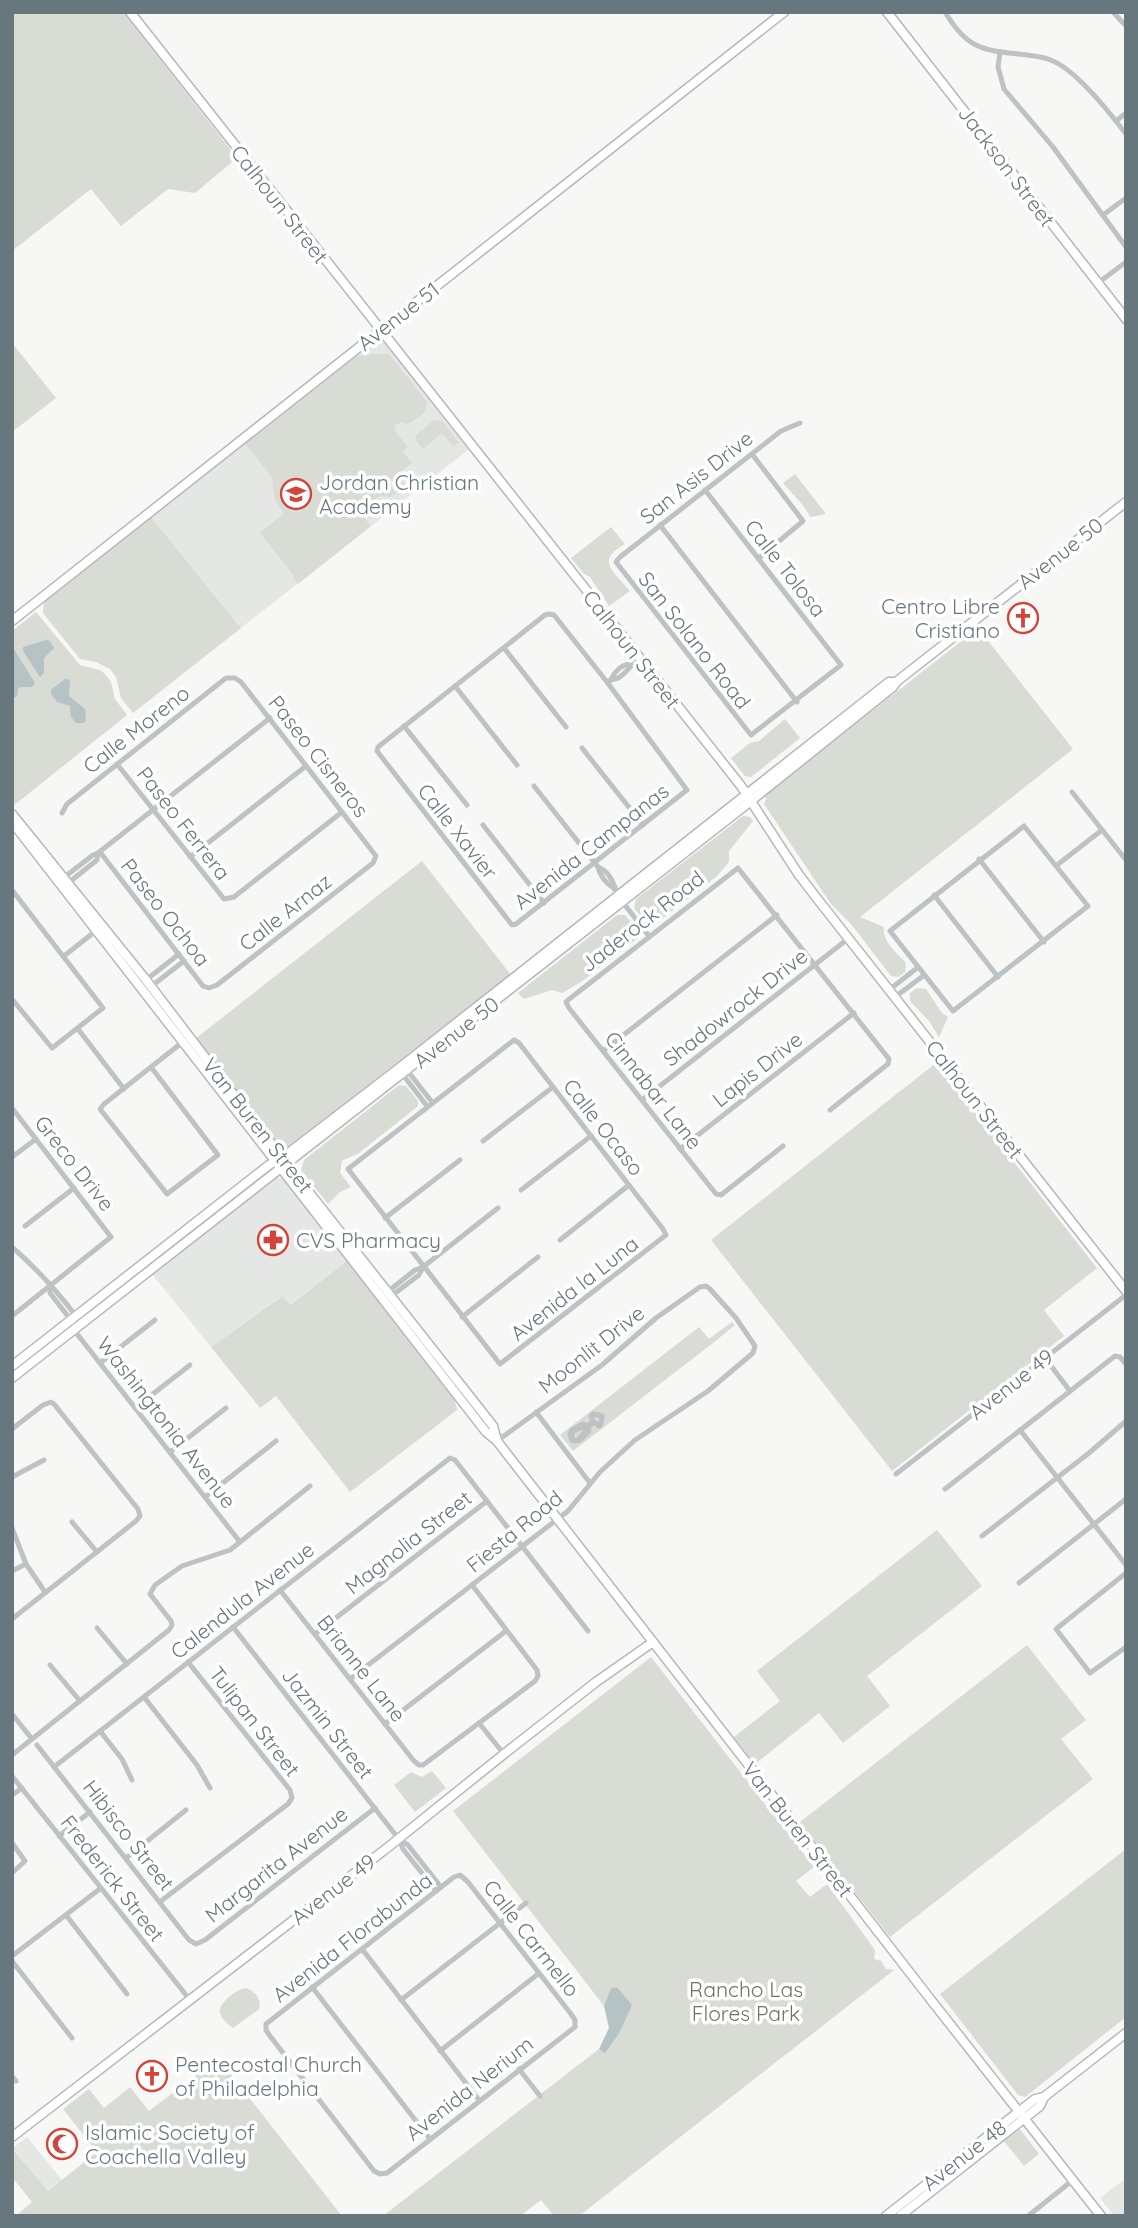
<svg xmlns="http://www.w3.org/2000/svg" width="1138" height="2228" font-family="Quicksand,sans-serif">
  <rect width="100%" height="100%" fill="#f7f7f5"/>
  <g fill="#e5e7e5">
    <path d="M380 337 468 450 241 628 151 517Z"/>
    <path d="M276 1178H285L348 1260 289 1305 281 1296 211 1347 152 1274Z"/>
    <path d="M27 2137 62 2180 47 2191 13 2148Z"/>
    <path d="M1126 2178V2216H1114L1100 2198Z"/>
  </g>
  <g fill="#d8dcd4">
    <path d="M12 12H123L237 158 195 193 168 189 121 226 91 189 12 251Z"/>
    <path d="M12 343 56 398 12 432Z"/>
    <path d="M375 354H389L427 402 425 412 412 422 406 424 401 422 395 426V431L408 447 403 452 412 463 394 477 400 484 402 482 405 485 399 488 390 478 386 481 396 493 390 497 379 496 359 512 371 526 298 584 293 578 294 576 260 533 284 513 275 501 272 477 245 444 354 357Z"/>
    <path d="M434 420 443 422 459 443 453 446 442 433 423 449 416 440V435Z"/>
    <path d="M795 474 826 514 810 517C805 505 792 494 783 483Z"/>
    <path d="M151 517 241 628 133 713 121 698 116 677 110 669 96 662 80 659 43 613 44 601Z"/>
    <path d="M611 527 625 544C594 561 615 572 630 591L609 606 590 577 584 574 571 558Z"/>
    <path d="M36 612 80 665 100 670 105 674 111 682 115 699 127 715 13 806 12 631Z"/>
    <path d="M978 628 1073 749 860 917 884 927C882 942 896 952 906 963L905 972 898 977 891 976 851 924 831 904 764 804 766 799 764 796Z"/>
    <path d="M785 719 800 738 751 777 745 776 731 758 750 743 759 741Z"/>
    <path d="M743 816 750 817 753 821 729 851V862L717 876 654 925H647L634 908 636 899Z"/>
    <path d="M422 861 511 975 284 1153 195 1039Z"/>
    <path d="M617 915H625L638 931V938L581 982 562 993 552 990 524 999 518 993Z"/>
    <path d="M917 988 926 989 942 1013 948 1017 939 1037 929 1021 910 1001V993Z"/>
    <path d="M936 1063 1097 1268 1044 1310 1064 1336 892 1471 711 1240Z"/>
    <path d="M399 1085 406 1086 418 1101V1106L359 1153 342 1161 340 1173 351 1187 340 1192 328 1204 301 1170 304 1160Z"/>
    <path d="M348 1260 454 1396 457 1410 350 1492 276 1396 260 1408 211 1347 282 1296 290 1305Z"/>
    <path d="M732 1322 735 1325 713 1343 573 1451 560 1435 699 1327 709 1339Z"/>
    <path d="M937 1530 982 1586 867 1676 890 1706 843 1743 819 1713 755 1764 734 1737 780 1701 757 1671Z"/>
    <path d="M1027 1645 1086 1720 1061 1739 1093 1779 890 1937 800 1822Z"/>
    <path d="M651 1657 814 1867 796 1881 810 1897 827 1884 875 1950 874 1959 881 1961 886 1969 894 1970 579 2216H554L541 2200 520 2216H383L599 2049 602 2051 620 2032 631 2005 617 1987 611 1988 604 2006 453 1811Z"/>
    <path d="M432 1771 446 1788 415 1812 394 1785 411 1772 422 1777Z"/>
    <path d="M1126 1849V2017L1025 2097 1018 2095 940 1994Z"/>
    <path d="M246 1988C255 1991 262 2000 259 2009L233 2028C217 2016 215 2009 230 1996 236 1992 239 1989 246 1988Z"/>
    <path d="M218 2058 342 2216H16L32 2202 12 2177V2148L48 2191 97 2152 63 2109 89 2089 104 2108 130 2087 149 2111Z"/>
    <path d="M1020 2129 1039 2154 1024 2166 1004 2141Z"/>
  </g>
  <g fill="#b6c3c5">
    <path d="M46 640 50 641 54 648 44 658V673L40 677 23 651V647Z"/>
    <path d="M12 646 35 683 32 687H21L18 689 17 696 14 698Z"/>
    <path d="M65 679H68L70 681 69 696 85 709 86 721 83 723H76L71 717 70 706 57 702 51 694V690Z"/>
    <path d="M617 1987 632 2005 620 2032 605 2053 599 2049 609 2028 604 2006 611 1988Z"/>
  </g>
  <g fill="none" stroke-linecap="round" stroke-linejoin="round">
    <g stroke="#b2b8bb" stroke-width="11">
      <g id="secondary">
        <path d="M130 12 741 786 799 875 819 901 1126 1291"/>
        <path d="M887 12 1126 319"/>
        <path d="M12 621 784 12"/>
        <path d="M12 814 146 980 282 1158 493 1426 497 1441"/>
        <path d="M12 822 486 1432 497 1441 931 2000 1101 2216"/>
        <path d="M12 1366 269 1165 291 1151 398 1069 889 682H896"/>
        <path d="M12 1378 742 808 893 687 896 682 1126 502"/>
        <path d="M12 2137 387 1848 504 1754 596 1682 653 1642"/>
        <path d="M886 2216 1035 2099 1044 2097 1126 2033"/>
        <path d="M900 2216 1040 2106 1044 2097"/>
      </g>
    </g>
    <g stroke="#bdc2c4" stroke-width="5">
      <path d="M945 12C969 52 985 50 1027 55 1036 56 1045 57 1053 61 1077 71 1110 113 1126 134"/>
      <path d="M1113 12 1126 26"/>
      <path d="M1000 52 998 67 1004 89 1053 147 1126 247"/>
      <path d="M1116 121 1126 113"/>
      <path d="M1103 215 1126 198"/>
      <path d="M1098 283 1126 262"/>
      <path d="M752 454 803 521 759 558"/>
      <path d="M705 490 841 665 751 735 616 562 620 557 781 431 800 423"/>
      <path d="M660 525 797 702"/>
      <path d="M549 614 554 615 607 682 687 790 516 924 512 925 377 751 378 747 545 615Z"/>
      <path d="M504 648 566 727"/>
      <path d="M611 679C615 671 623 663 632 664"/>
      <path d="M607 682C610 680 614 679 618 678 627 673 631 664 639 658"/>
      <path d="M455 686 517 765"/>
      <path d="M404 726 467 805"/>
      <path d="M582 748 643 825"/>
      <path d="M117 764 224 899 234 897 342 812"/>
      <path d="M534 786 598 867C600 877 607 884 616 890"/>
      <path d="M1072 792 1126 860"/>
      <path d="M62 813 67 804 226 678H235L241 682 376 856 373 863 217 985 209 988 203 986 100 852"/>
      <path d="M483 825 544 903"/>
      <path d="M1024 826 1088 906 953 1011 890 931Z"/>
      <path d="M190 857 306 766"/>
      <path d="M979 859 1044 942"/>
      <path d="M1057 865 1102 830"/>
      <path d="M598 867C608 871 613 880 616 891"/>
      <path d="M62 879 93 855 98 853 270 718"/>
      <path d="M67 884 97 860 98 853"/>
      <path d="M12 890 103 1008 52 1048 12 999"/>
      <path d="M934 895 998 977"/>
      <path d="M621 900 649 936"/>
      <path d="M64 956 97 930"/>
      <path d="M146 980 179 954"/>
      <path d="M149 988 184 961"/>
      <path d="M889 990 917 968"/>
      <path d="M895 997 923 976"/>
      <path d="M78 1029 124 1089"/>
      <path d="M514 1040 519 1043 663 1229 666 1235 500 1364 348 1169Z"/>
      <path d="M603 1051 777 915"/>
      <path d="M151 1067 218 1155 167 1194 100 1109 104 1104 184 1041"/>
      <path d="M406 1069 432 1102"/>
      <path d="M400 1071 427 1106"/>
      <path d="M642 1100 849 938"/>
      <path d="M12 1108 111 1237 12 1316"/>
      <path d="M483 1141 553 1087"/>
      <path d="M783 1146 721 1195 716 1194 569 1008 566 1002 568 1000 738 868 889 1059 888 1064 830 1110"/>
      <path d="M680 1149 854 1013"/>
      <path d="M12 1157 36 1139"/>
      <path d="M521 1190 591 1136"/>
      <path d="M385 1218 460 1160"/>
      <path d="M25 1226 74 1188"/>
      <path d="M560 1240 629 1185"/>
      <path d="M12 1247C36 1268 57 1291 76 1316"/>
      <path d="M50 1286V1293L77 1328"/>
      <path d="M386 1293 415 1270 423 1267"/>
      <path d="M390 1297 419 1275 423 1267 498 1208"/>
      <path d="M462 1317 538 1257"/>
      <path d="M74 1330 240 1542"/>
      <path d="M1045 1358 1070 1391"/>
      <path d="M100 1363 155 1320"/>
      <path d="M135 1408 190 1365"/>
      <path d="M536 1412 590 1483"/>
      <path d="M593 1414 602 1416 601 1424 599 1426 594 1422 588 1427 589 1431C583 1436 580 1444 572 1440H578L587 1430 584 1427 573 1431 571 1438 570 1434 572 1430 583 1424 588 1426 593 1421 591 1416Z"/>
      <path d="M12 1429 43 1405 51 1402 54 1404 138 1509 140 1516 136 1521 12 1619"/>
      <path d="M1020 1430 1126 1565"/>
      <path d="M170 1452 226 1408"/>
      <path d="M896 1474 1126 1295"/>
      <path d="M12 1477 44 1460"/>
      <path d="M945 1489 1115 1356 1120 1357 1126 1364"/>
      <path d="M205 1497 276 1441"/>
      <path d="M72 1522 97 1552"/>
      <path d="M12 1528 26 1564 45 1592"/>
      <path d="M982 1536 1089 1453 1126 1421"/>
      <path d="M12 1571 26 1564"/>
      <path d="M1126 1573 1056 1629 1090 1673 1126 1647"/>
      <path d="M1019 1583 1126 1499"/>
      <path d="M280 1590 414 1761 419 1765H423L535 1681 538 1676 537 1670 472 1585"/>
      <path d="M233 1627 398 1838 408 1845 441 1887"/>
      <path d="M97 1628 127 1664"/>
      <path d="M315 1634 487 1501"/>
      <path d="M50 1665 80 1701"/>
      <path d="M350 1679 568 1511 600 1472 635 1440 708 1391 753 1353 755 1346 736 1318 710 1289 706 1286 700 1287 656 1318 602 1365 497 1441"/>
      <path d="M144 1697 197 1765 210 1788"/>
      <path d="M12 1714 32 1739"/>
      <path d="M479 1723 504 1754"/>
      <path d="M385 1724 506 1631"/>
      <path d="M100 1731 122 1759 132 1780"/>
      <path d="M37 1745 189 1940 196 1944 205 1940 375 1808"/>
      <path d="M12 1755 169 1630 172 1625 171 1621 150 1594 155 1585 182 1566 230 1550 310 1486"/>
      <path d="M54 1767 450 1458 455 1460 588 1631"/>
      <path d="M12 1776 190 2000"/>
      <path d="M12 1795 22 1788"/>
      <path d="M59 1836 90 1812"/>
      <path d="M400 1841 403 1849 436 1891"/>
      <path d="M12 1843 25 1861 12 1873"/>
      <path d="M126 1858 186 1810"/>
      <path d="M460 1875 468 1882 571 2014 575 2020V2027L387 2173 380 2174 374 2171 270 2036 266 2030V2024L454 1877Z"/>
      <path d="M161 1901 288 1804 292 1798 290 1790 188 1662"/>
      <path d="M66 1915 127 1994"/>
      <path d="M362 1949 479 2100"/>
      <path d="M12 1956 101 1888"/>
      <path d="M12 1961 72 2038"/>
      <path d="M312 1987 430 2139"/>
      <path d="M401 2000 526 1903"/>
      <path d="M440 2051 538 1974"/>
      <path d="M519 2069 540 2096"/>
      <path d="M12 2076 16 2081"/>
      <path d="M1028 2216 1073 2180"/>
    </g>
    <use href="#secondary" stroke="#fff" stroke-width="8"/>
  </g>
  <defs>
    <g id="school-ring" transform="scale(1.575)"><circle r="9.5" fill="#fff" stroke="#d1453b" stroke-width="1.5"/><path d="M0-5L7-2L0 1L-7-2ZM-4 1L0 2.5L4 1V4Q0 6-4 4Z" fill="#d1453b"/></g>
    <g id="church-ring" transform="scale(1.575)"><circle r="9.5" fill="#fff" stroke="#d1453b" stroke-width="1.5"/><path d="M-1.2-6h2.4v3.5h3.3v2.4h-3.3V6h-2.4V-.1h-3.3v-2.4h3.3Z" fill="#d1453b"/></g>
    <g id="pharmacy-ring" transform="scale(1.575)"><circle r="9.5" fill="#fff" stroke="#d1453b" stroke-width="1.5"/><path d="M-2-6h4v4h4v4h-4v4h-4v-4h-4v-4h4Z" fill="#d1453b"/></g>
    <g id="mosque-ring" transform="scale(1.575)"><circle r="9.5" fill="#fff" stroke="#d1453b" stroke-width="1.5"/><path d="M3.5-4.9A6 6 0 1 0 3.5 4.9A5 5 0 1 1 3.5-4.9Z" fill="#d1453b"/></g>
  </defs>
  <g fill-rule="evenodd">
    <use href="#school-ring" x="296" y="494"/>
    <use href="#church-ring" x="1023" y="618"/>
    <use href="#pharmacy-ring" x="273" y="1240"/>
    <use href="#church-ring" x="152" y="2076"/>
    <use href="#mosque-ring" x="62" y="2144"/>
  </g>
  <g text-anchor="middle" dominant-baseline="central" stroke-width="7" stroke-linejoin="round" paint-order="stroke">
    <g font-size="21" fill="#66777d" stroke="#fff">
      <text transform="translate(1007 166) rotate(53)">Jackson Street</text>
      <text transform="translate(280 204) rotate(52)">Calhoun Street</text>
      <text transform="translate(398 316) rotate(-38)">Avenue 51</text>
      <text transform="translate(696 477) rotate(-38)">San Asis Drive</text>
      <text transform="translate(1060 553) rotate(-38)">Avenue 50</text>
      <text transform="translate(786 568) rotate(52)">Calle Tolosa</text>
      <text transform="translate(695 640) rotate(52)">San Solano Road</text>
      <text transform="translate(632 649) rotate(52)">Calhoun Street</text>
      <text transform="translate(136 729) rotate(-38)">Calle Moreno</text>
      <text transform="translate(319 756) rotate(52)">Paseo Cisneros</text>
      <text transform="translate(184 823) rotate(52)">Paseo Ferrera</text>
      <text transform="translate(458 831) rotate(52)">Calle Xavier</text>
      <text transform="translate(591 846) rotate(-38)">Avenida Campanas</text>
      <text transform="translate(166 912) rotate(52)">Paseo Ochoa</text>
      <text transform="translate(285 912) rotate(-38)">Calle Arnaz</text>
      <text transform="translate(642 921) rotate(-38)">Jaderock Road</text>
      <text transform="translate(735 1007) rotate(-38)">Shadowrock Drive</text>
      <text transform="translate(456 1032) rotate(-38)">Avenue 50</text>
      <text transform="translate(757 1069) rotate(-38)">Lapis Drive</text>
      <text transform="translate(654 1090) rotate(52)">Cinnabar Lane</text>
      <text transform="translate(975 1099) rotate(52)">Calhoun Street</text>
      <text transform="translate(258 1125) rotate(52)">Van Buren Street</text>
      <text transform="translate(604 1127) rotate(52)">Calle Ocaso</text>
      <text transform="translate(75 1163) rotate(52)">Greco Drive</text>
      <text transform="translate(574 1288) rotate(-38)">Avenida la Luna</text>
      <text transform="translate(591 1349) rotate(-38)">Moonlit Drive</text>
      <text transform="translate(1011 1384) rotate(-38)">Avenue 49</text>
      <text transform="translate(167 1422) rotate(52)">Washingtonia Avenue</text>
      <text transform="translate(514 1531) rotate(-39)">Fiesta Road</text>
      <text transform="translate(408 1542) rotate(-38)">Magnolia Street</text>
      <text transform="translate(242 1600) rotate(-38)">Calendula Avenue</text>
      <text transform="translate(362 1668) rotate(52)">Brianne Lane</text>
      <text transform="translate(255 1721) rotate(52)">Tulipan Street</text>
      <text transform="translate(328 1723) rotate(52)">Jazmin Street</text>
      <text transform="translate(798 1829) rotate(52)">Van Buren Street</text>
      <text transform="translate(129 1835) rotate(52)">Hibisco Street</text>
      <text transform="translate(276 1864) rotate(-38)">Margarita Avenue</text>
      <text transform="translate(113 1878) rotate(52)">Frederick Street</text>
      <text transform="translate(333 1889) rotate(-38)">Avenue 49</text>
      <text transform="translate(352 1937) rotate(-38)">Avenida Florabunda</text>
      <text transform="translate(532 1938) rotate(52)">Calle Carmello</text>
      <text transform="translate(469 2088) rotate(-38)">Avenida Nerium</text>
      <text transform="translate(964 2155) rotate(-38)">Avenue 48</text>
    </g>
    <g font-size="21" fill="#66777d" stroke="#fff" text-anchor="start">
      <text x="319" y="482">Jordan Christian<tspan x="319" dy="24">Academy</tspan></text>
      <text x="1000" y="606" text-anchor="end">Centro Libre<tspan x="1000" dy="24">Cristiano</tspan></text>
      <text x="296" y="1240">CVS Pharmacy</text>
      <text x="175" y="2064">Pentecostal Church<tspan x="175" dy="24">of Philadelphia</tspan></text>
      <text x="85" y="2132">Islamic Society of<tspan x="85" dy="24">Coachella Valley</tspan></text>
    </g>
    <g font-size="21" fill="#6a7664" stroke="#fff">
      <text x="746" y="1989">Rancho Las<tspan x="746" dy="24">Flores Park</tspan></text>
    </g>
  </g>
  <rect width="1138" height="2228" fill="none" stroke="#66777d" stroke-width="28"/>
</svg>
